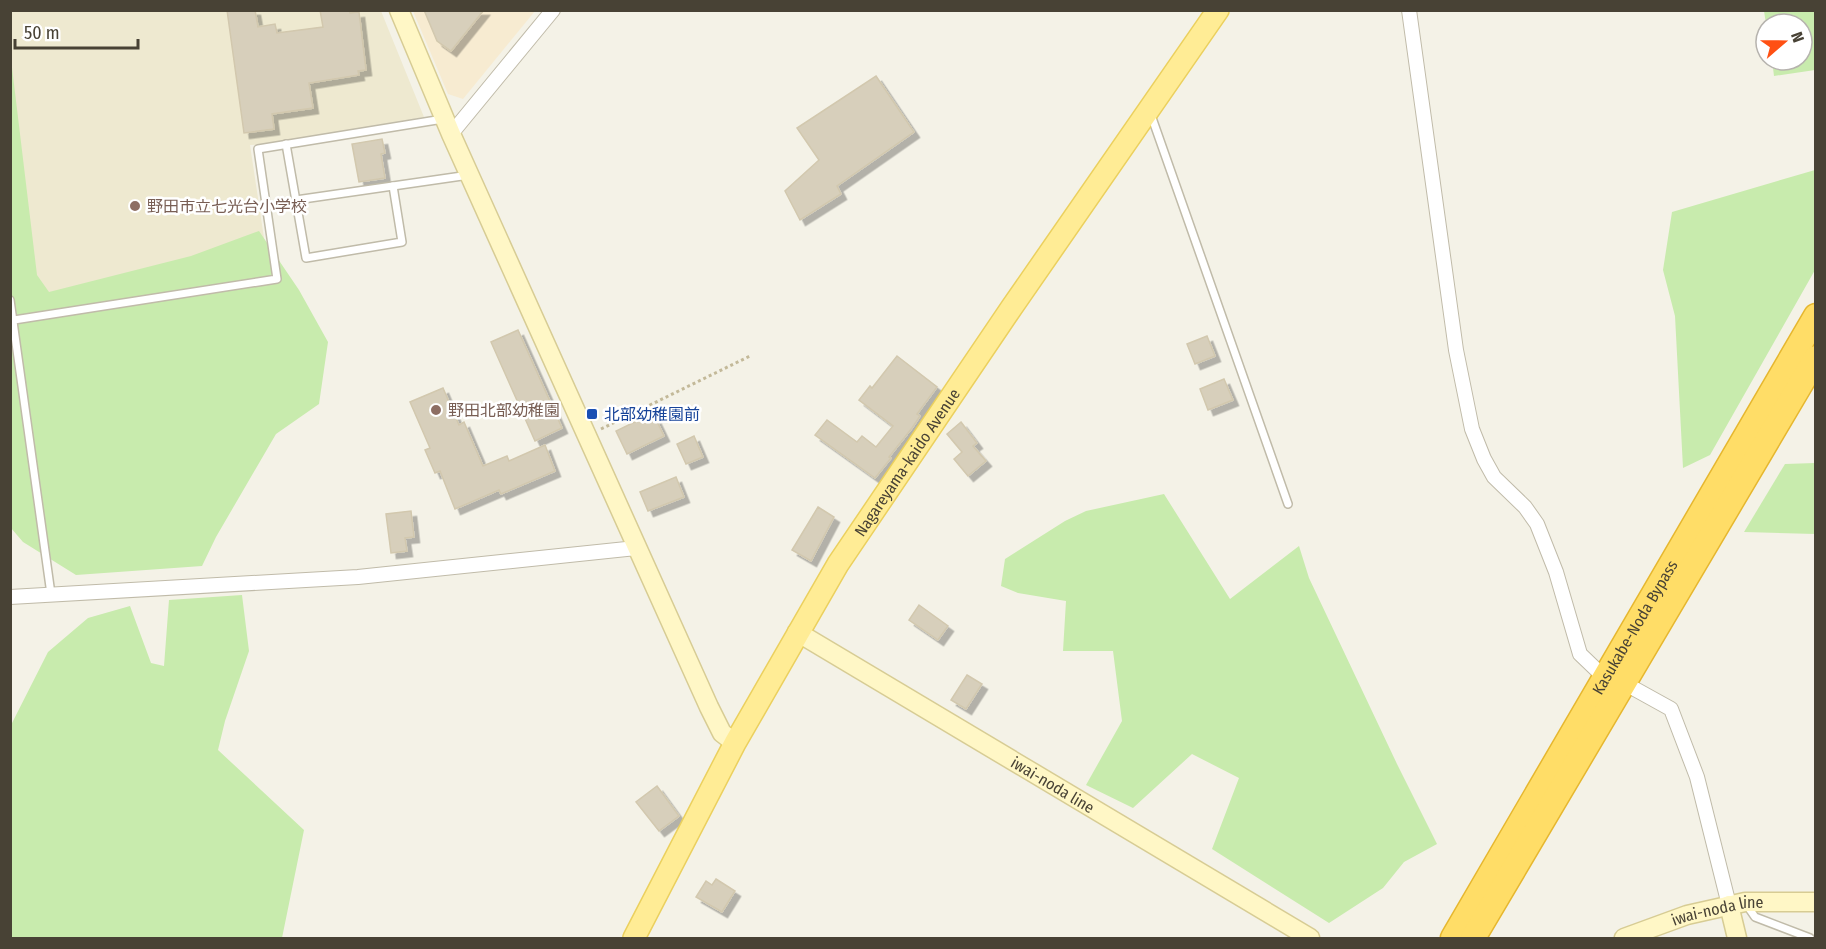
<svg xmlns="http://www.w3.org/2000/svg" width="1826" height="949" font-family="'Fira Sans Condensed','Noto Sans JP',sans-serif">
  <defs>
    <filter id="shadow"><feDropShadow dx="5.5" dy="5.5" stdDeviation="0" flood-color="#0004"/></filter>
  </defs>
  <rect width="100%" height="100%" fill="#f4f2e7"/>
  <path fill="#f7ebd1" d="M413 11H535L463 99 448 94Z"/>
  <path fill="#eee9d0" d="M10 11H381L424 117 286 144 250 145 269 271 26 314 11 267Z"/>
  <g fill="#c8ebad">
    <path d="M1764 11H1815V70L1774 76 1772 60H1802V24H1766Z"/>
    <path d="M10 51 37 275 49 292 191 256 259 231 299 290 328 342 319 404 276 434 216 537 202 566 76 575 23 542 11 528Z"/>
    <path d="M1815 170V270L1710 455 1683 468 1675 316 1663 270 1672 212Z"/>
    <path d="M1815 463V534L1744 532 1785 464Z"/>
    <path d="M1164 494 1230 599 1299 546 1309 578 1397 764 1437 844 1404 862 1383 888 1329 923 1212 849 1239 778 1192 754 1133 808 1086 785 1122 721 1113 651H1063L1066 601 1018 593 1001 586 1005 559 1065 521 1086 511Z"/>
    <path d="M242 595 249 651 225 721 218 750 304 830 282 938H11V725L48 652 88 618 130 606 151 663 164 666 169 600Z"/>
  </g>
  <g fill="#d7cfbb" stroke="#d2c8ae" stroke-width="1.5" filter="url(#shadow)">
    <path d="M227 10H255L258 27 275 24 277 33 323 27 320 10H349L350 13 359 12 366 70 358 71 359 75 309 83 313 108 272 114 274 129 244 133Z"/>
    <path d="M424 10H484L451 51 437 41Z"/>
    <path d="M876 76 914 132 837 186 841 194 800 220 785 191 819 160 797 128Z"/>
    <path d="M382 139 385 153 381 154 385 178 359 182 352 144Z"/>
    <path d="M518 330 562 428 535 441 491 342Z"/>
    <path d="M1207 336 1215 356 1195 364 1187 344Z"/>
    <path d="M897 356 937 387 917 414 920 416 912 428 889 457 891 458 875 478 815 435 827 420 857 442 862 436 876 447 893 426 859 400 870 386 872 388Z"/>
    <path d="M1224 379 1233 400 1208 410 1200 389Z"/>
    <path d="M443 388 459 425 464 422 483 466 507 456 509 461 545 445 555 471 501 494 499 490 455 509 440 471 435 473 425 450 430 448 410 402Z"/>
    <path d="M653 413 664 436 627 454 616 431Z"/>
    <path d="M961 422 977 443 973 446 986 461 968 476 954 459 962 452 947 434Z"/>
    <path d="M694 436 703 457 686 464 677 444Z"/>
    <path d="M676 477 684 497 648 511 640 492Z"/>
    <path d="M818 507 834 517 811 561 792 550Z"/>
    <path d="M411 511 414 537 405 538 407 551 391 553 386 514Z"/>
    <path d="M919 605 948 626 938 640 909 620Z"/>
    <path d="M967 675 982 684 966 709 951 700Z"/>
    <path d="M657 786 679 816 659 831 636 802Z"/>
    <path d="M716 879 735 891 722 912 696 897 706 881 712 885Z"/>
  </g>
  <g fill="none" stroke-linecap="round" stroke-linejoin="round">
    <g stroke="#c0bba9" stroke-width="10">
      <g id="lane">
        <path d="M1151 115 1288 504"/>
        <path d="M286 144 306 258 402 242 393 186"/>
        <path d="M296 200 469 175"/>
        <path d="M10 300 51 594"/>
        <path d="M14 320 277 279 258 149 443 119"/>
        <path d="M1746 904 1755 917 1810 938"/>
      </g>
    </g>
    <g stroke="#c0bba9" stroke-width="16">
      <g id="street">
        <path d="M1409 10 1456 350 1472 429 1484 459 1494 477 1525 507 1537 524 1556 572 1580 654 1604 677"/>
        <path d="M451 134 553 10"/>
        <path d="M10 597 358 577 636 548"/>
        <path d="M1624 683 1671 709 1697 777 1729 905"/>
      </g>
    </g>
    <g stroke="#d7cc94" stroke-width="21">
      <g id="secondary">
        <path d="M399 10 451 134 709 707 722 733 735 743"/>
        <path id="s1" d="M797 632 1310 938"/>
        <path d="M1729 905 1737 938"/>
        <path id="s2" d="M1624 938 1687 915 1745 902H1816"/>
      </g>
    </g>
    <g stroke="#ebd05e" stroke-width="24">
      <g id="primary">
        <path id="s3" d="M634 938 735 743 838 564 1012 307 1218 10"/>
      </g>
    </g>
    <g stroke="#e6b72f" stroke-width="27">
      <g id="highway">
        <path id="s4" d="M1453 938 1816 316"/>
        <path d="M1473 938 1816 358"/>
      </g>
    </g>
    <path stroke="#c3b999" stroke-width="3" stroke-dasharray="3 3" stroke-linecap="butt" d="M601 429 750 356"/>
    <use href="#lane" stroke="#fff" stroke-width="7"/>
    <use href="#street" stroke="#fff" stroke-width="14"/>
    <use href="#secondary" stroke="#fff7c6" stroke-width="18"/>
    <use href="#primary" stroke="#ffec95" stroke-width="21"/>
    <use href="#highway" stroke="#ffdd67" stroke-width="24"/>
  </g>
  <g fill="#8d6e63" stroke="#fff" stroke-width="2">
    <circle cx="135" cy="206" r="6"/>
    <circle cx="436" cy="410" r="6"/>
  </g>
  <rect fill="#1a4fb4" stroke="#fff" stroke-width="2" x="586" y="408" width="12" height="12" rx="3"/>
  <g text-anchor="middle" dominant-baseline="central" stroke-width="5" stroke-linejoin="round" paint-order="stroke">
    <g font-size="16" fill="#785e54" stroke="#fff" text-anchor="start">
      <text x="147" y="206">野田市立七光台小学校</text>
      <text x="448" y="410">野田北部幼稚園</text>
    </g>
    <g font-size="16" fill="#164399" stroke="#fff" text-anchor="start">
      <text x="604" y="414">北部幼稚園前</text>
    </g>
    <g font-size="16" fill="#484235" stroke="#fff">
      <text stroke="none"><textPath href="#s3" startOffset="549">Nagareyama-kaido Avenue</textPath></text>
      <text stroke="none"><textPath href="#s4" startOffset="360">Kasukabe-Noda Bypass</textPath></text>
      <text stroke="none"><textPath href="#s1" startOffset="298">iwai-noda line</textPath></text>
      <text stroke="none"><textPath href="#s2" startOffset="98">iwai-noda line</textPath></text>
    </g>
  </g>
  <rect width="1826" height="949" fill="none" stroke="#484235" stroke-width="24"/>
  <g transform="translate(1784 42) rotate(70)"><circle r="28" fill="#ffffff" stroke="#b6b3ae" stroke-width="1.5"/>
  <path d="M0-4.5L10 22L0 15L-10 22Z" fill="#ff5013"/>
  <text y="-9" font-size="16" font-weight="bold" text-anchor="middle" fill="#484235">N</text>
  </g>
  <path d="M15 39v9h123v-9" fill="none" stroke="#484235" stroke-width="3"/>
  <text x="24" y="39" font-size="18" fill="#484235" stroke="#ffffff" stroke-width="4.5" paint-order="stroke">50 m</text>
</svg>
